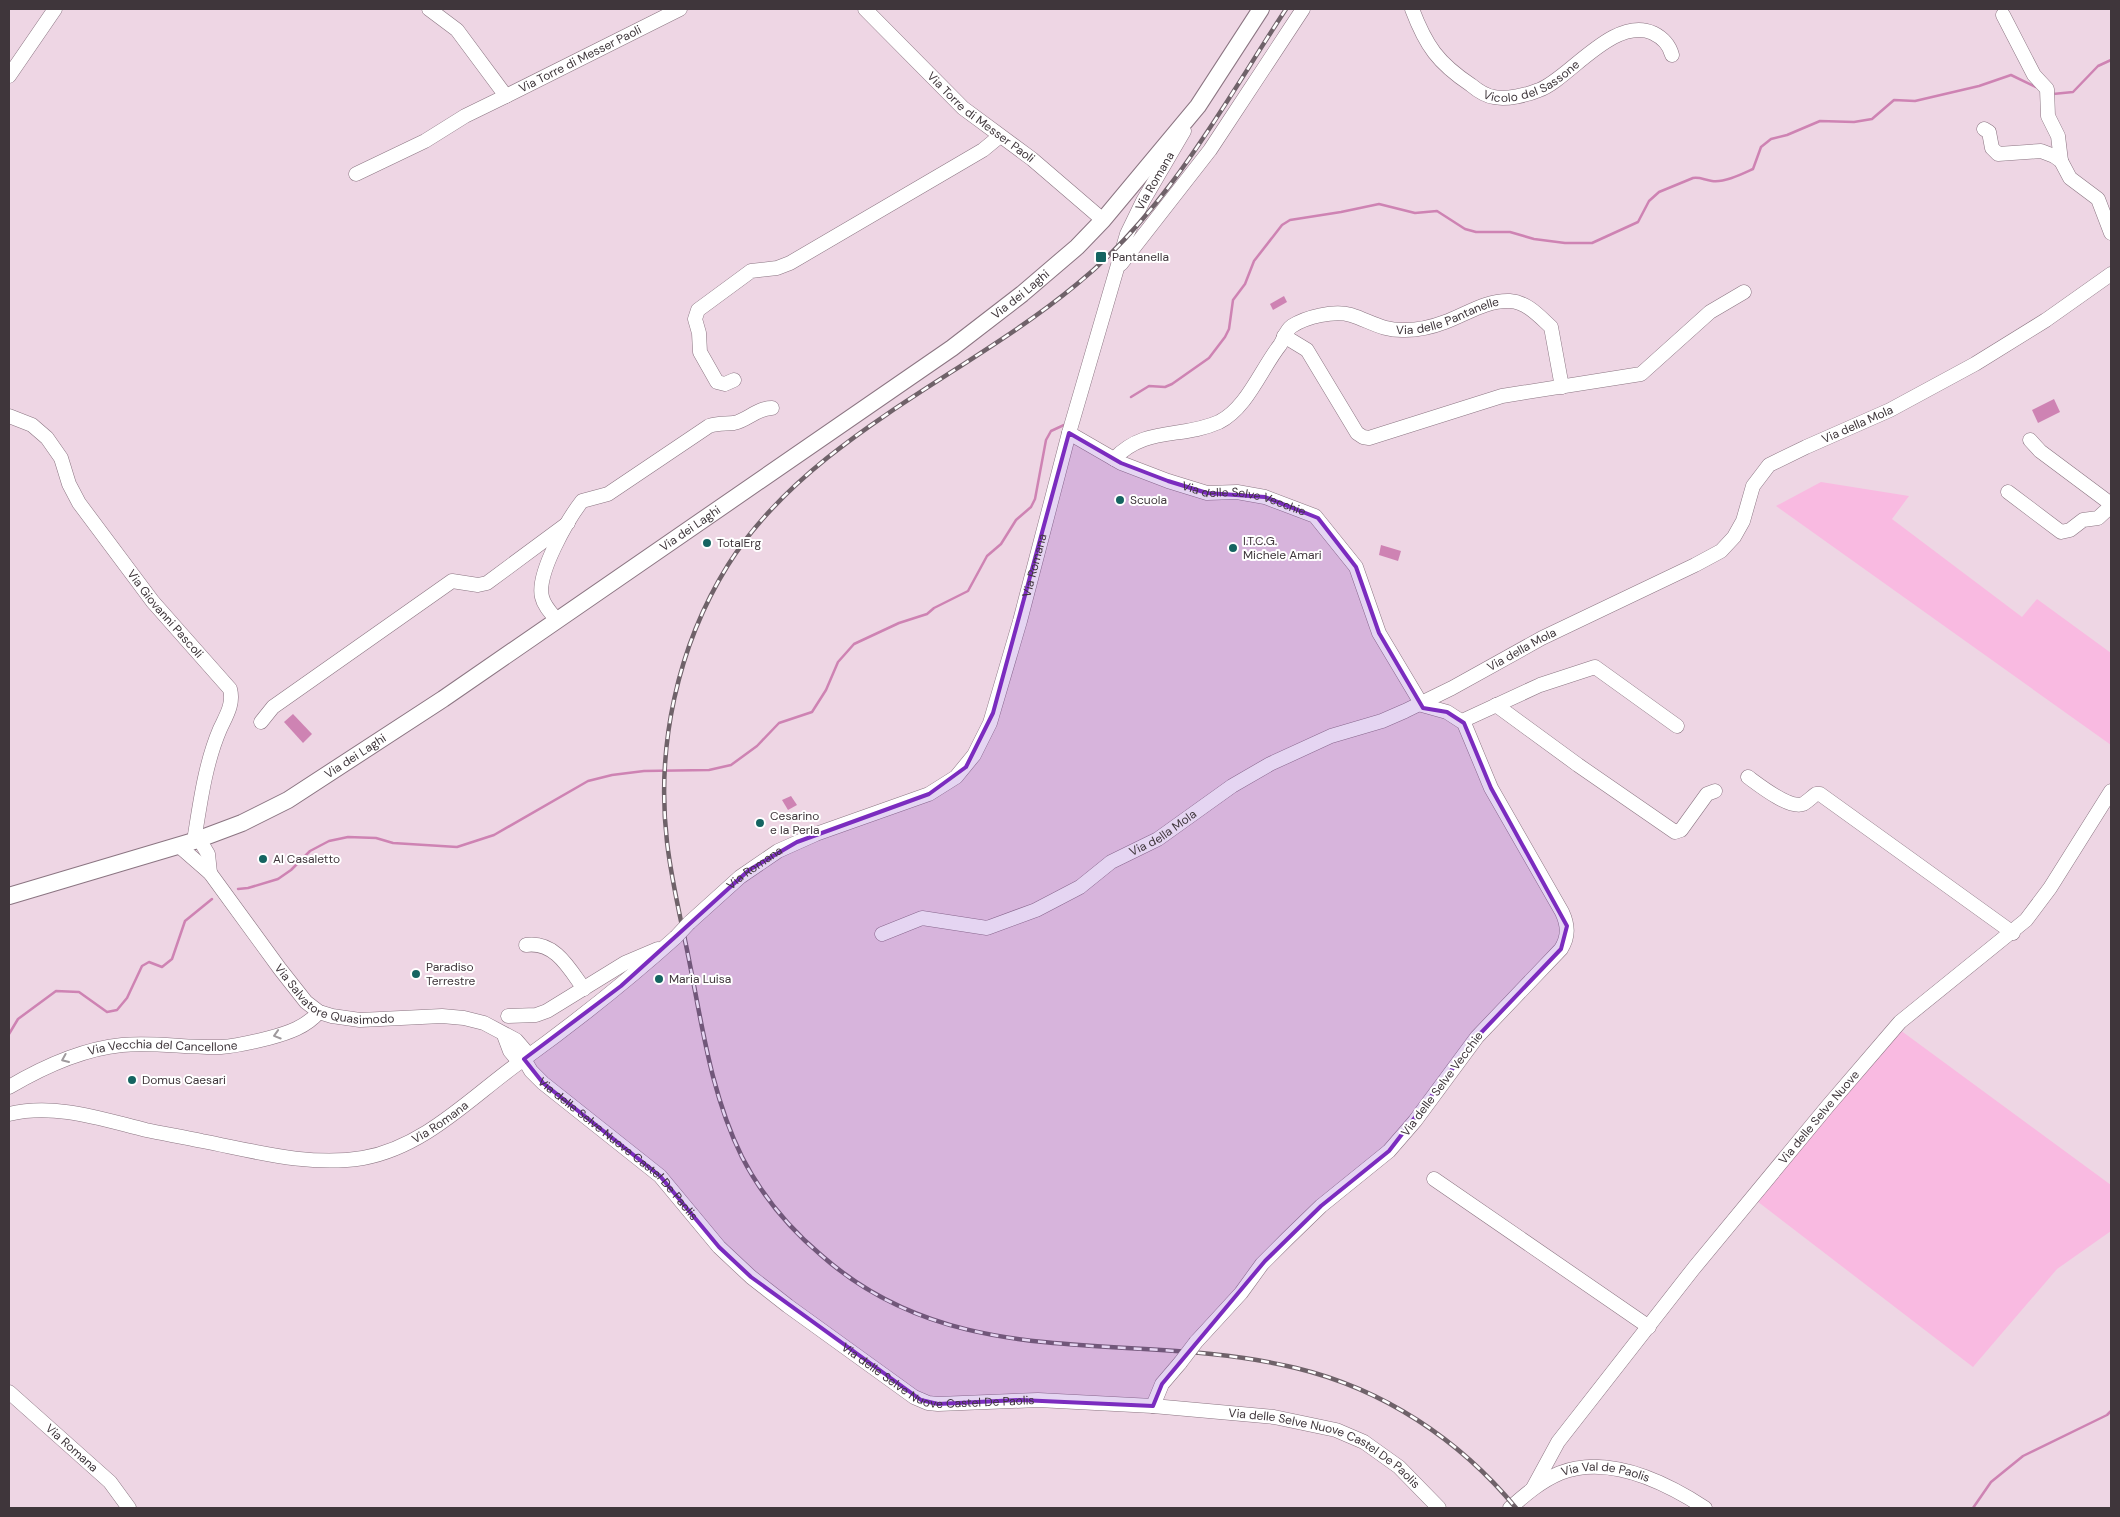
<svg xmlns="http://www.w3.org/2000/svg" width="2120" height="1517" font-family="'DM Sans',sans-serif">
  <rect width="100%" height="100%" fill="#eed6e4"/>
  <g fill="#f9bae1">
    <path d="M1821 482 1909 496 1892 519 2022 617 2037 599 2111 653V745L1776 506Z"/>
    <path d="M1896 1027 2111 1185V1231L2057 1269 1973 1367 1753 1198Z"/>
  </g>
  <g fill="#ce83b3">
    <path d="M1284 296 1287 302 1273 310 1270 304Z"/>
    <path d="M2054 399 2060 412 2038 423 2032 410Z"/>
    <path d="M1381 545 1401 551 1398 561 1379 555Z"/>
    <path d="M293 714 312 734 303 743 284 722Z"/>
    <path d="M791 796 797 805 788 810 782 800Z"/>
  </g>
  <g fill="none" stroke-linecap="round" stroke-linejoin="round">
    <g stroke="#ce83b3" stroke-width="2.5">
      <path d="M2053 94 2073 92 2098 66 2111 60"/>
      <path d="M1131 397 1149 386 1165 387 1172 384 1209 358 1225 337 1229 329 1233 300 1245 284 1254 261 1282 225 1290 220 1341 212 1379 204 1415 213 1437 211 1465 229 1476 232H1510L1534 239 1565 243H1592L1638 222 1649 201 1659 192 1693 178C1701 177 1704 180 1712 181 1724 183 1742 174 1753 169L1761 147 1771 139 1787 135 1820 121 1854 122 1872 119 1894 100 1915 101 1979 86 2011 75 2036 87"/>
      <path d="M238 889 248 888 278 879 291 870 310 851 329 841 348 837 376 838 393 843 457 847 494 835 588 781 612 775 644 771 709 770 731 765 757 746 779 723 812 712 826 690 838 662 854 644 899 623 927 614 934 608 968 591 987 556 1001 544 1016 520 1031 507 1035 499 1046 440 1051 431 1064 425"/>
      <path d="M9 1034 18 1019 56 991 79 992 107 1012 117 1010 127 998 142 966 149 962 162 967 172 959 185 921 212 899"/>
      <path d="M1973 1508 1991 1482 2023 1456 2107 1415 2111 1411"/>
    </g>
    <g stroke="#8b7582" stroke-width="15">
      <g id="minor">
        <path id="s1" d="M429 9 457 30 506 96 680 9"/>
        <path id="s2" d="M865 9 963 108 1032 159 1103 220"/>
        <path id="s3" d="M1412 9C1426 46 1438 63 1471 85 1477 90 1486 96 1494 97 1506 100 1527 95 1539 90 1568 80 1614 15 1653 33 1663 38 1669 44 1672 55"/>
        <path d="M2003 15 2034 75 2047 89 2048 116 2058 136 2061 161"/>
        <path d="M9 76 55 9"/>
        <path d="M1984 129 1989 132 1992 148 1998 154 2041 151 2054 156 2061 161 2070 178 2098 199 2111 233"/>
        <path d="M356 174 425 141 465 116 506 96"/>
        <path d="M1121 264 1210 150 1303 9"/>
        <path d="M1284 336 1307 350 1357 433 1363 437 1369 438 1502 396 1641 374 1710 312 1744 292"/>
        <path d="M734 380 725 384 717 382 700 352 699 333 695 319 698 310 751 271 777 268 790 263 983 150 1000 136"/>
        <path id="s4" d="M9 416 32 425 47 438 61 458 69 484 79 503 153 602 230 689C234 704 226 716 220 729 205 764 200 804 194 841"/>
        <path id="s5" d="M1069 433 1121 463 1168 481 1207 493 1237 492 1265 497 1315 516 1356 567 1379 633 1422 705 1447 712 1464 723 1491 788 1562 912C1568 925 1569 936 1561 949L1477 1037 1415 1121 1389 1151 1321 1206 1287 1239 1262 1264 1241 1293 1196 1342"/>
        <path d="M2030 440 2040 451 2111 504"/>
        <path id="s6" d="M1114 459C1145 426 1181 439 1219 422 1247 408 1261 369 1280 345 1284 339 1285 331 1292 326 1306 317 1334 310 1351 315 1370 321 1383 331 1405 330 1418 330 1432 327 1445 322 1467 314 1486 300 1510 301 1527 302 1539 316 1551 327L1562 387"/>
        <path d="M2008 492 2061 532 2070 530 2083 520 2098 518 2111 506"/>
        <path d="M557 620C551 613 544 606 542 597 536 574 568 519 582 501L608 494 709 426C718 423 725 424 734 423 748 420 757 408 772 408"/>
        <path d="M1496 705 1578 765 1675 832 1681 830 1707 794 1715 791"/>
        <path d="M1462 721 1540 685 1595 667 1677 726"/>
        <path d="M261 722 273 707 452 581 478 585 487 583 568 523"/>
        <path d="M1748 777C1759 785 1789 809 1803 804 1807 802 1812 797 1816 794H1820L2013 933"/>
        <path d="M199 839 208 854 210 873"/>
        <path id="s7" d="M179 846 210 873 280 969 306 1002 319 1012 332 1016 360 1020 442 1016 464 1018 484 1023 516 1040 529 1055"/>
        <path id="s8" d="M689 923 740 877 778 851 816 834 929 794 956 777 974 755 990 723 1020 621 1069 433 1127 234 1143 201 1184 131"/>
        <path id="s9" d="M882 934 922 918 987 928 1036 910 1080 887 1111 862 1158 839 1232 786 1270 764 1331 736 1382 721 1405 711 1452 688 1542 638 1695 565 1721 551 1734 537 1743 521 1753 486 1769 465 1806 447 1890 410 1975 364 2046 320 2111 274"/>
        <path d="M526 945C555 941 569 968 584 989"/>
        <path d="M508 1016 536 1015 547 1011 625 963 658 949"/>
        <path d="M504 1035 510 1051 519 1062"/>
        <path id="s10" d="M524 1059 531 1071 543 1083 660 1176 719 1247 751 1277 788 1306 914 1397 928 1403 938 1404 1038 1400 1153 1406 1274 1417 1336 1430 1364 1442 1399 1467 1439 1508"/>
        <path id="s11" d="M9 1087C43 1067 81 1049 122 1045 155 1042 187 1048 221 1047 237 1046 253 1042 269 1038 288 1033 306 1027 319 1012"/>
        <path id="s12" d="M9 1114C55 1103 101 1119 146 1130 165 1134 184 1137 202 1141 254 1151 309 1167 363 1158 425 1147 471 1097 520 1062 574 1023 626 982 676 937"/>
        <path d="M1434 1179 1649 1327"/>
        <path id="s13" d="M9 1392 110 1482 129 1508"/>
        <path d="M1153 1406 1162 1384 1180 1363"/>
        <path id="s14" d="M1533 1488 1558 1442 1694 1268 1827 1107 1900 1022 2026 920 2050 888 2111 791"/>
        <path id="s15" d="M1510 1508C1526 1494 1541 1481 1560 1473 1609 1454 1665 1482 1705 1508"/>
      </g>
    </g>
    <g stroke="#8b7582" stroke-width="18">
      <g id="major">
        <path id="s16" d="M9 896 194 841 242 823 288 800 443 699 952 348 1022 294 1077 247 1103 220 1198 106 1261 9"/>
      </g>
    </g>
    <use href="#minor" stroke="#fff" stroke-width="14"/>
    <use href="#major" stroke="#fff" stroke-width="16"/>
    <g stroke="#6f6269" stroke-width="4.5">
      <path id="rail" d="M1286 9C1223 105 1167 211 1077 284 965 377 808 438 728 565 677 647 656 747 667 842 671 877 679 911 686 945 701 1016 709 1090 742 1157 761 1194 789 1228 821 1255 960 1378 1131 1328 1296 1368 1383 1389 1459 1439 1516 1508"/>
    </g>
    <use href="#rail" stroke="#fff" stroke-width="2.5" stroke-dasharray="8" stroke-linecap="butt"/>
    <g stroke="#8b7582" stroke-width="15" stroke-linecap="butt">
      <g id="minor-bridge">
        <path d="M676 937 689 923"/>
        <path d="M1180 1363 1196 1342"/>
      </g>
    </g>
    <use href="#minor-bridge" stroke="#fff" stroke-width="14"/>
  </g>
  <defs><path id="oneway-chevron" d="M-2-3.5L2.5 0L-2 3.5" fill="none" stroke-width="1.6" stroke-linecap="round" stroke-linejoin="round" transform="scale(1.25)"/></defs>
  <g stroke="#9f9a9d">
    <use href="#oneway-chevron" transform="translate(277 1035) rotate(163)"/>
    <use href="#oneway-chevron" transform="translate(65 1059) rotate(157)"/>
  </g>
  <path fill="#7b2cbf" fill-opacity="0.2" stroke="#7b2cbf" stroke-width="4" stroke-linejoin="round" d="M1069 433 1121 463 1168 481 1207 493 1265 497 1318 518 1356 567 1379 633 1423 708 1447 712 1464 723 1491 788 1567 926 1561 949 1477 1037 1389 1151 1321 1206 1265 1261 1162 1384 1153 1406 1020 1400 938 1404 921 1400 751 1277 719 1247 660 1176 543 1083 524 1059 621 986 749 870 797 842 929 794 966 767 993 713Z"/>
  <g fill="#156461" stroke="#fff" stroke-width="2">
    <rect x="1095" y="251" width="12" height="12" rx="2.5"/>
    <circle cx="1120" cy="500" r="5"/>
    <circle cx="707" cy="543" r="5"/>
    <circle cx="1233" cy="548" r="5"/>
    <circle cx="760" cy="823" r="5"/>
    <circle cx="263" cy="859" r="5"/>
    <circle cx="416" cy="974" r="5"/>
    <circle cx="659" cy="979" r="5"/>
    <circle cx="132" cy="1080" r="5"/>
  </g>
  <g text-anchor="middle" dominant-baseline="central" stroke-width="4" stroke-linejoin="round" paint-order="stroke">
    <g font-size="12" fill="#3f363b" stroke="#fff">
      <text stroke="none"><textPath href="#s1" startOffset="200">Via Torre di Messer Paoli</textPath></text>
      <text stroke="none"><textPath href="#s3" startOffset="166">Vicolo del Sassone</textPath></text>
      <text stroke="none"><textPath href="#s2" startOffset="159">Via Torre di Messer Paoli</textPath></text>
      <text stroke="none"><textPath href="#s8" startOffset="940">Via Romana</textPath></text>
      <text stroke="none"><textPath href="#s16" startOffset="1186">Via dei Laghi</textPath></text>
      <text stroke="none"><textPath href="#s6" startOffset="398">Via delle Pantanelle</textPath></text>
      <text stroke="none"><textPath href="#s9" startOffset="1135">Via della Mola</textPath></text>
      <text stroke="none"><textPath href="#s5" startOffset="189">Via delle Selve Vecchie</textPath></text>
      <text stroke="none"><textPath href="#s16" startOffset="781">Via dei Laghi</textPath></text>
      <text stroke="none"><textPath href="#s8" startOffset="536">Via Romana</textPath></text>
      <text stroke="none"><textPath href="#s4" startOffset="258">Via Giovanni Pascoli</textPath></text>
      <text stroke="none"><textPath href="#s9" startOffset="715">Via della Mola</textPath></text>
      <text stroke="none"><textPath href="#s16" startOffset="376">Via dei Laghi</textPath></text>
      <text stroke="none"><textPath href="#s9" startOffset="310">Via della Mola</textPath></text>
      <text stroke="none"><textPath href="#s8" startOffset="86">Via Romana</textPath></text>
      <text stroke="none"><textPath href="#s7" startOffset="225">Via Salvatore Quasimodo</textPath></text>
      <text stroke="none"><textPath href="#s11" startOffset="162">Via Vecchia del Cancellone</textPath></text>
      <text transform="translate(1442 1084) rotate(-53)">Via delle Selve Vecchie</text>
      <text stroke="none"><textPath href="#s14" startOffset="469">Via delle Selve Nuove</textPath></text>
      <text stroke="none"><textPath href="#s12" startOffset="445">Via Romana</textPath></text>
      <text stroke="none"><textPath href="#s10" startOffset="131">Via delle Selve Nuove Castel De Paolis</textPath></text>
      <text stroke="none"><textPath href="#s10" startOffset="536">Via delle Selve Nuove Castel De Paolis</textPath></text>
      <text stroke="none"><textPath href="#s13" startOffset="84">Via Romana</textPath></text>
      <text stroke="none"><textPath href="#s10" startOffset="940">Via delle Selve Nuove Castel De Paolis</textPath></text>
      <text stroke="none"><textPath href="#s15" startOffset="108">Via Val de Paolis</textPath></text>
    </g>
    <g font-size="12" fill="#3f363b" stroke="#fff" text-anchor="start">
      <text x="1112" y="257">Pantanella</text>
      <text x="1130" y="500">Scuola</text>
      <text x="1243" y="541">I.T.C.G.<tspan x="1243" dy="14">Michele Amari</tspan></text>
      <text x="717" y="543">TotalErg</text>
      <text x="770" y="816">Cesarino<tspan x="770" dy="14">e la Perla</tspan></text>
      <text x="273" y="859">Al Casaletto</text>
      <text x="426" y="967">Paradiso<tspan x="426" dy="14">Terrestre</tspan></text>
      <text x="669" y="979">Maria Luisa</text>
      <text x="142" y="1080">Domus Caesari</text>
    </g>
  </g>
  <rect width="2120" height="1517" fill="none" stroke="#3f363b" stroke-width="20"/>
</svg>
